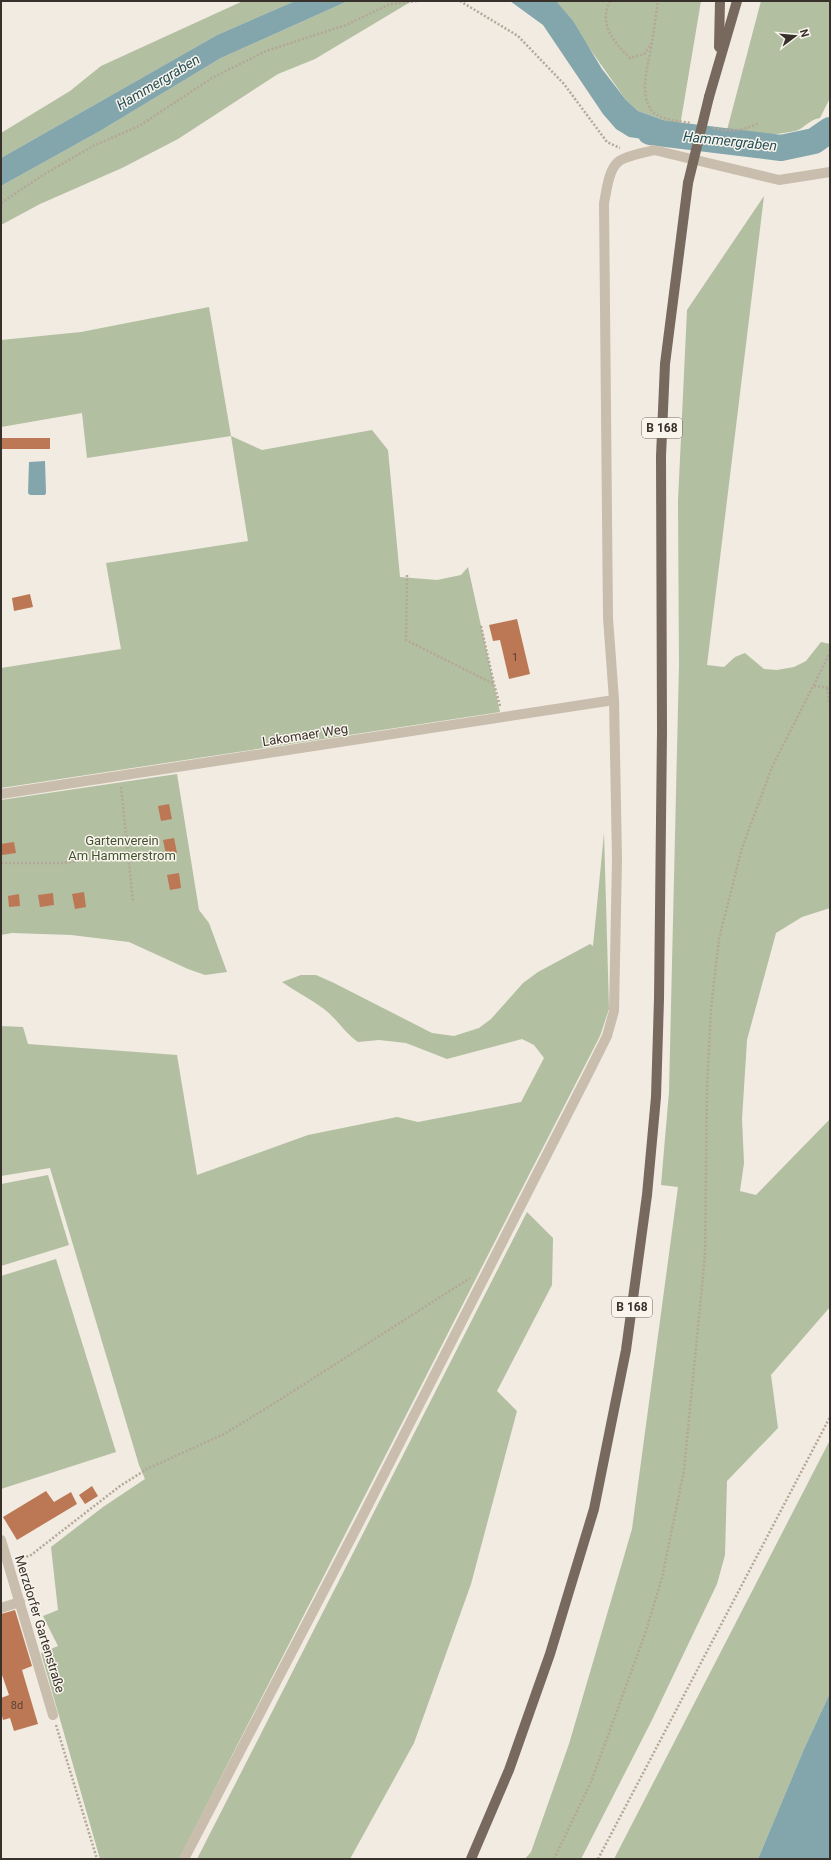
<svg xmlns="http://www.w3.org/2000/svg" width="831" height="1860" font-family="Roboto,sans-serif">
  <rect width="100%" height="100%" fill="#f1ebe1"/>
  <g fill="#b2bfa1">
    <path d="M243 1H295L217 35 1 158V133L70 91 101 66Z"/>
    <path d="M348 1H412L315 59 278 74 178 139 122 168 40 204 1 225V186L100 131 221 58Z"/>
    <path d="M556 1H701L680 126 638 111 626 100Z"/>
    <path d="M761 1H830V98L820 118C808 120 804 129 795 131 773 136 748 135 726 134Z"/>
    <path d="M764 196 707 665 724 667 735 657 745 653 764 669 777 670 794 667 806 661 821 642 830 644V908L802 917 776 933 747 1040 742 1119 744 1163 740 1191 756 1195 830 1119V1307L771 1375 778 1428 727 1481 725 1555 717 1584 652 1720 581 1859H525L531 1852 569 1744 632 1529 678 1187 661 1185 669 1092 679 665 678 501 687 310Z"/>
    <path d="M209 307 231 436 262 450 372 430 388 450 400 577 437 580 461 575 468 567 500 712 1 788V668L121 649 106 563 248 541 231 436 87 458 82 413 1 427V340L81 332Z"/>
    <path d="M177 774 199 910 209 923 227 972 205 975 188 969 129 942 71 935 12 933 1 935V800Z"/>
    <path d="M604 833 609 1009 600 1036 179 1859H100L41 1653 58 1646 43 1616 58 1610 51 1547 103 1507 145 1479 139 1465 50 1168 1 1176V1026L23 1027 28 1044 177 1055 197 1175 308 1135 397 1117 418 1122 521 1102 544 1058 534 1045 522 1039 447 1059 406 1043 379 1040 358 1042C345 1033 337 1019 324 1009 311 999 296 992 282 982L301 975H316L334 983 432 1033 454 1036 479 1028 491 1019 523 983 538 972 590 944 593 946Z"/>
    <path d="M48 1175 69 1245 1 1266V1184Z"/>
    <path d="M527 1212 553 1238 552 1285 497 1391 517 1411 471 1584 414 1743 350 1859H197Z"/>
    <path d="M56 1259 116 1452 1 1489V1276Z"/>
    <path d="M830 1440V1693L804 1749 758 1859H614Z"/>
  </g>
  <g fill="#82a6ac">
    <path d="M295 1H348L221 58 100 131 1 186V158L217 35Z"/>
    <path d="M510 1H556L573 21 602 69 626 100 638 111 680 126 676 144 629 137 616 129 603 114 543 25Z"/>
    <path d="M45 461 46 493 45 495H30L28 493 29 462Z"/>
    <path d="M830 1693V1859H758L804 1749Z"/>
  </g>
  <g fill="none" stroke-linecap="round" stroke-linejoin="round">
    <path stroke="#82a6ac" stroke-width="26" d="M650 132 781 148 814 141 830 130"/>
  </g>
  <g fill="#bc7854">
    <rect x="1" y="438" width="49" height="11"/>
    <path d="M30 594 33 607 14 611 12 598Z"/>
    <path d="M517 619 530 674 509 679 500 640 493 641 489 625Z"/>
    <path d="M169 804 172 819 161 821 158 806Z"/>
    <path d="M174 838 177 853 166 855 163 840Z"/>
    <path d="M14 842 16 853 2 855 1 844Z"/>
    <path d="M179 873 181 888 170 890 167 875Z"/>
    <path d="M84 892 86 907 75 909 72 894Z"/>
    <path d="M53 893 54 905 40 907 38 895Z"/>
    <path d="M19 894 20 906 9 907 8 896Z"/>
    <path d="M92 1486 98 1496 85 1504 79 1495Z"/>
    <path d="M46 1491 54 1502 71 1492 77 1504 17 1540 3 1517Z"/>
    <path d="M15 1610 32 1666 22 1670 38 1724 14 1731 10 1718 3 1720 1 1712V1698L9 1695 1 1672V1614Z"/>
  </g>
  <g fill="none" stroke-linecap="round" stroke-linejoin="round">
    <g stroke="#b4a797" stroke-width="2.5" stroke-dasharray="2 2" stroke-linecap="butt">
      <path d="M460 1 518 36 564 84 607 142 620 148"/>
      <path d="M610 1C598 25 614 42 630 58L644 54 652 43 658 1"/>
      <path d="M652 43C649 62 638 94 652 111 660 120 679 121 691 123"/>
      <path d="M713 128C731 132 742 131 759 123"/>
      <path d="M1 203 43 175 93 146 139 126 212 78 266 51 346 25 390 4 417 1"/>
      <path d="M407 575 406 640 494 684 500 706"/>
      <path d="M481 626 494 684"/>
      <path d="M814 686 830 688"/>
      <path d="M827 688 830 706"/>
      <path d="M121 787 133 901"/>
      <path d="M1 863H62L128 855"/>
      <path d="M19 1560 31 1555 120 1486 147 1469 224 1434 270 1406 470 1278"/>
      <path d="M56 1725 97 1859"/>
      <path d="M554 1859 591 1782 645 1634 662 1578 684 1470 705 1255 707 1088 711 1009 719 939 742 848 772 767 830 653"/>
      <path d="M598 1859 830 1417"/>
    </g>
    <g stroke="#c9bdad" stroke-width="10">
      <path d="M1 794 614 700"/>
      <path d="M1 1540 53 1715"/>
      <path d="M1 1608 20 1602"/>
      <path d="M184 1859 359 1523 588 1074 607 1036 614 1011 617 859 614 700 608 618 604 203C607 190 608 171 618 162 625 156 644 153 654 150L779 180 830 172"/>
    </g>
    <g stroke="#78695e" stroke-width="10">
      <path d="M719 47 720 1"/>
      <path d="M709 97 737 1"/>
      <path d="M471 1859 509 1770 550 1654 594 1509 626 1350 647 1195 656 1097 659 999 662 731 661 456 665 364 688 183"/>
    </g>
    <path stroke="#78695e" stroke-width="10" d="M688 183 709 97"/>
  </g>
  <g text-anchor="middle" dominant-baseline="central" stroke-width="3" stroke-linejoin="round" paint-order="stroke">
    <g font-size="11" fill="#594235">
      <text x="515" y="657">1</text>
      <text x="17" y="1705">8d</text>
    </g>
    <g fill="#f9f5ed" stroke="#726b65" stroke-width="1">
      <rect x="642" y="418" width="40" height="20" rx="3"/>
      <rect x="612" y="1297" width="40" height="20" rx="3"/>
    </g>
    <g font-size="12" font-weight="bold" fill="#38302b">
      <text x="662" y="428">B 168</text>
      <text x="632" y="1307">B 168</text>
    </g>
    <g font-size="13" fill="#38302b" stroke="#f9f5ed">
      <text transform="translate(305 735) rotate(-9)">Lakomaer Weg</text>
      <text transform="translate(40 1624) rotate(73)">Merzdorfer Gartenstraße</text>
    </g>
    <g font-size="13" fill="#445431" stroke="#f9f5ed">
      <text x="122" y="840">Gartenverein<tspan x="122" dy="15">Am Hammerstrom</tspan></text>
    </g>
    <g font-size="14" font-style="italic" fill="#244e56" stroke="#f9f5ed">
      <text transform="translate(158 82) rotate(-31)">Hammergraben</text>
      <text transform="translate(730 141) rotate(6)">Hammergraben</text>
    </g>
  </g>
  <rect width="831" height="1860" fill="none" stroke="#38302b" stroke-width="4"/>
  <g transform="translate(795 36) rotate(74)" stroke="#f9f5ed" stroke-width="3" paint-order="stroke">
  <path d="M0-3L7 15L0 10L-7 15Z" fill="#38302b"/>
  <text y="-6" font-size="11" font-weight="bold" text-anchor="middle" fill="#38302b">N</text>
  </g>
</svg>
